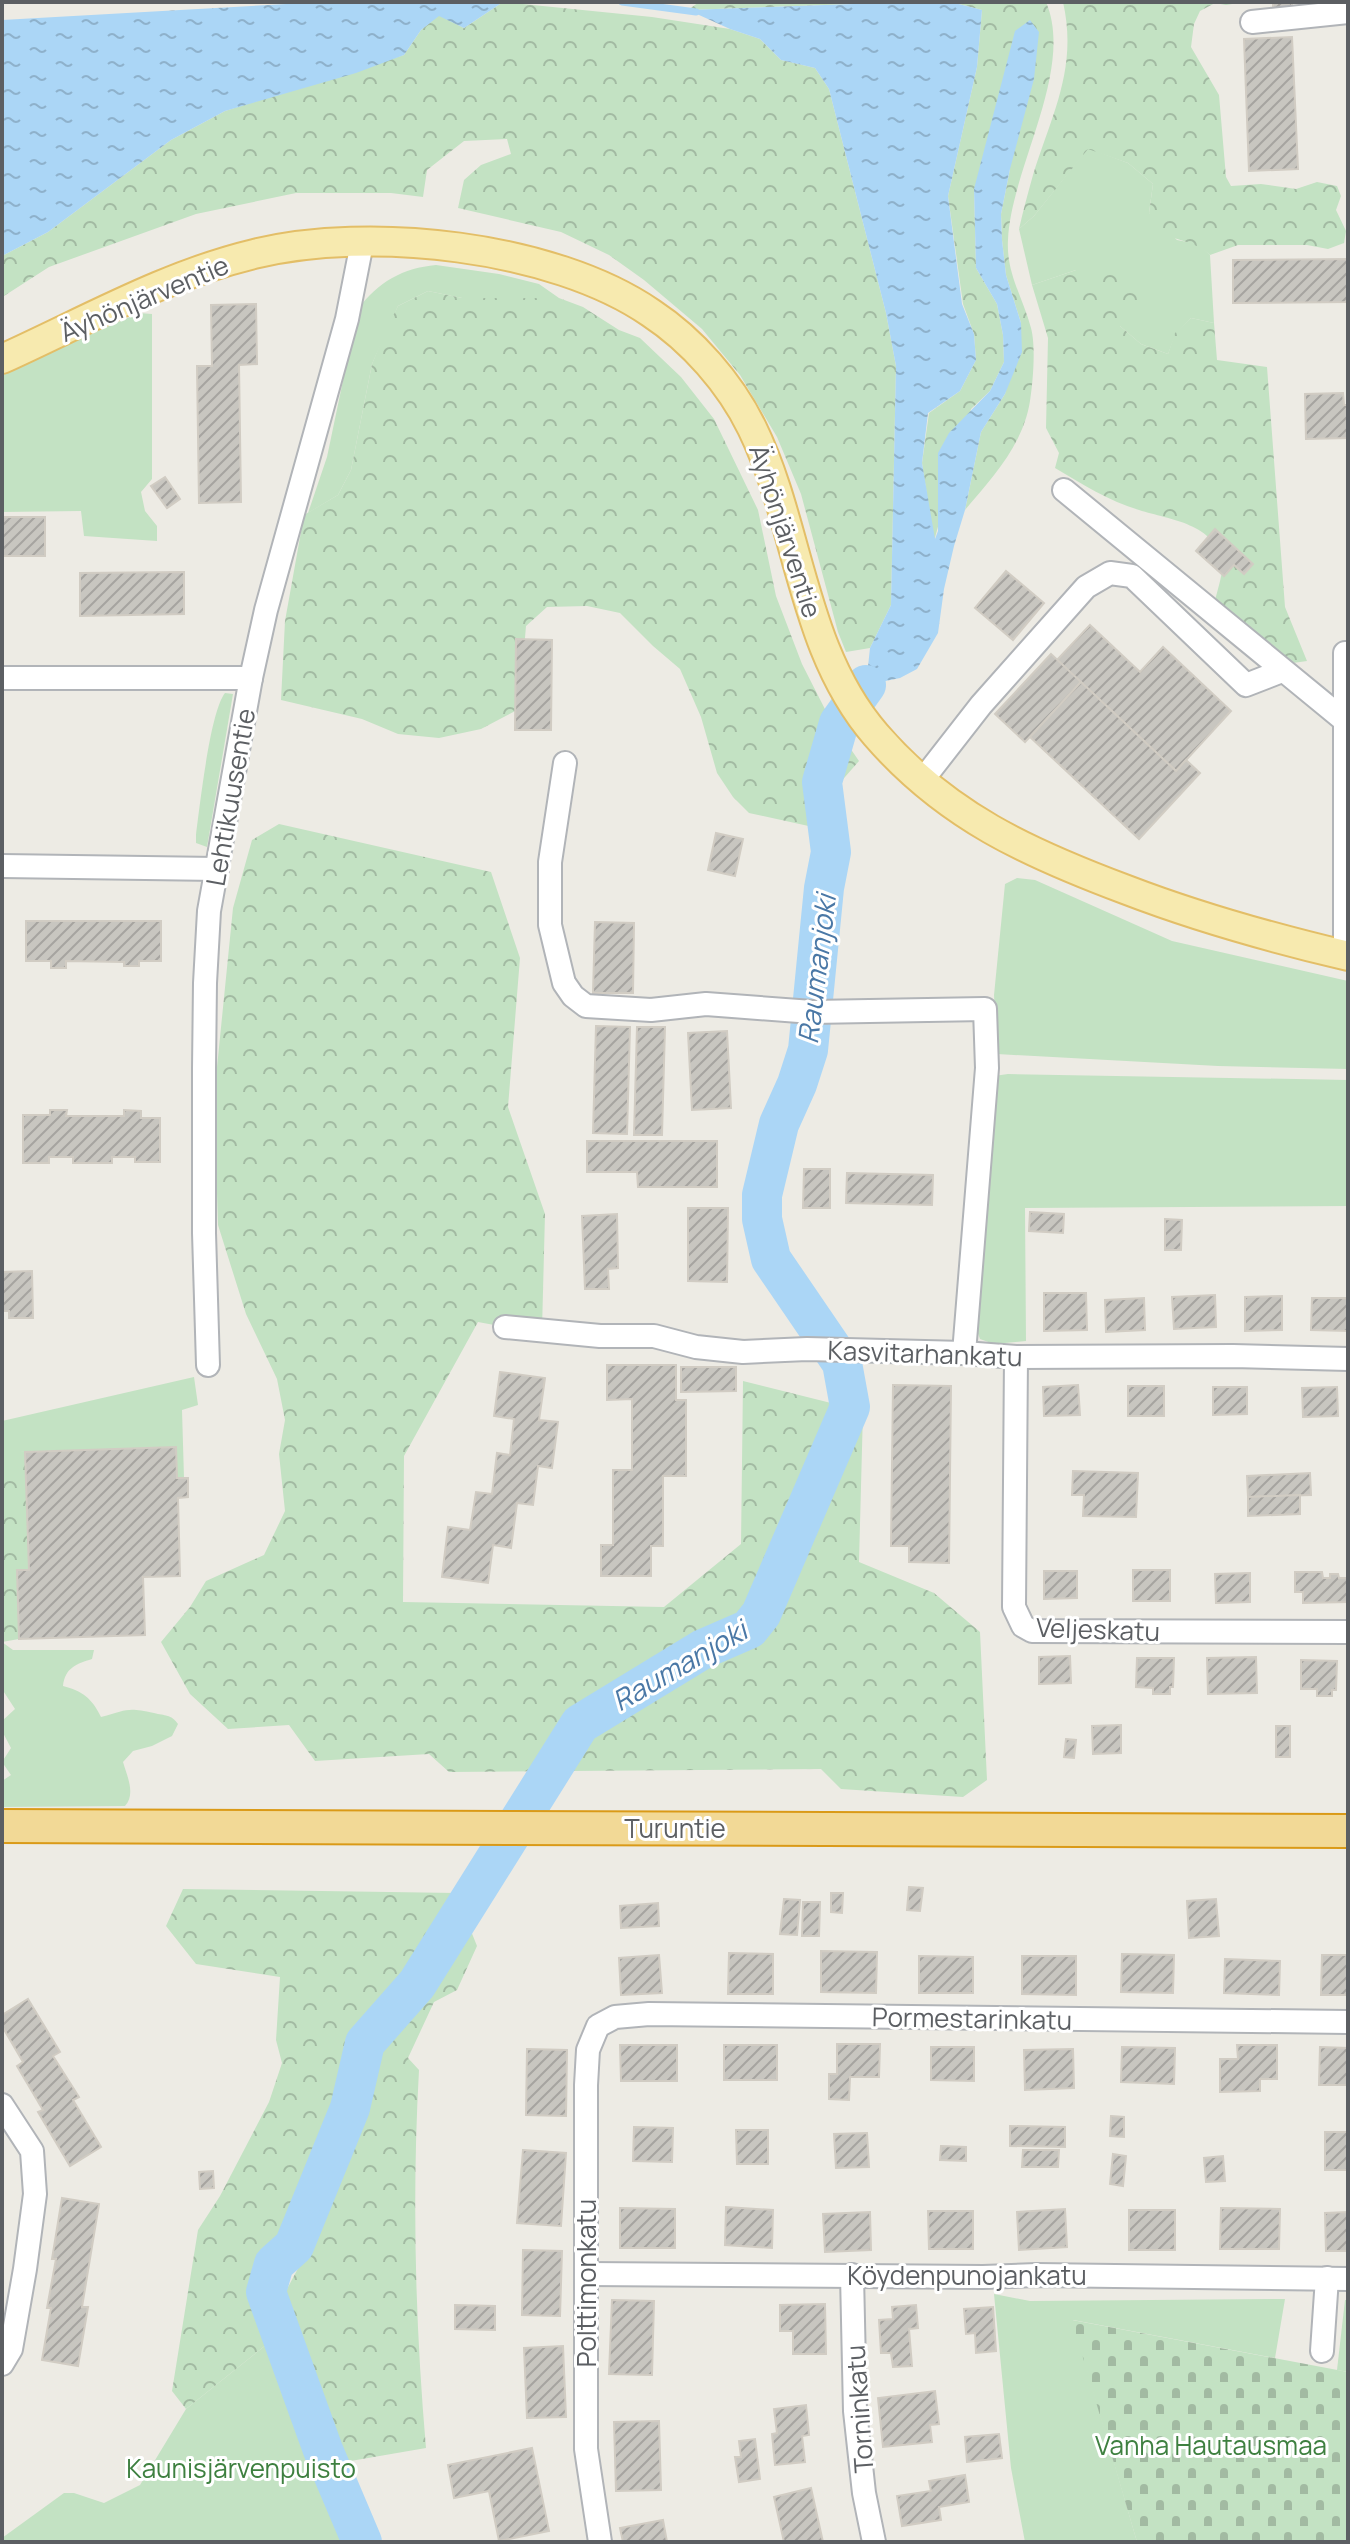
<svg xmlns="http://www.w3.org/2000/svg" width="1350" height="2544" font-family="Manrope,sans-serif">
  <defs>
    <pattern id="forest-crowns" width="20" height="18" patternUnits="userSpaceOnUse" patternTransform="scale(2)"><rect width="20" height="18" fill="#c3e2c3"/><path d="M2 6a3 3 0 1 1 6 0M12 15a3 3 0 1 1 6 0" fill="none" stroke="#a2baa2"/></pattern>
    <pattern id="cemetery-stones" width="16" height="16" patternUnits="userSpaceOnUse" patternTransform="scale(2)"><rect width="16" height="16" fill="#c3e2c3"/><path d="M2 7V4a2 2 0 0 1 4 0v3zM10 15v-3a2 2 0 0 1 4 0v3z" fill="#a2baa2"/></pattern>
    <pattern id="water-ripples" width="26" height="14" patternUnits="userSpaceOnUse" patternTransform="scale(2)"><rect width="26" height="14" fill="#abd6f6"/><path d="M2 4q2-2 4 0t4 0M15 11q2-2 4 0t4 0" fill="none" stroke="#8eb1cb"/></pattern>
    <pattern id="building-hatch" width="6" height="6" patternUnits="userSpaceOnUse" patternTransform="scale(2)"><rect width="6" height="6" fill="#c8c6c0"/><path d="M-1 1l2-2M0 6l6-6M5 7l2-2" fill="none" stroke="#a6a4a0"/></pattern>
  </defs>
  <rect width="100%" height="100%" fill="#edebe4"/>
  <g fill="#c3e2c3">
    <path d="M1088 148 1128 163 1153 184 1149 213 1177 240 1198 244 1210 255 1214 323 1191 318 1176 333 1168 354 1141 344 1120 326 1076 270 1032 285 1019 229 1034 216Z"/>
    <path d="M436 265 499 274 539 284 559 298H462L428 291 398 306 372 364 351 470 338 495 308 513 327 457 358 309C378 282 403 268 436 265Z"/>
    <path d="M139 313 152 314V479L141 492 145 511 157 526V541L84 536 81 511 2 512V372Z"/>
    <path d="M225 693 233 694 207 847 196 843V835C200 805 210 712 225 693Z"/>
    <path d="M1017 878 1035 880 1172 941 1348 981V1069L1218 1066 997 1054 994 995 1005 884Z"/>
    <path d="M1008 1074 1348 1080V1206L1025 1208 1026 1341 994 1344 980 1339 976 1328 994 1076Z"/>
    <path d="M194 1377 198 1405 182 1410 184 1478H177L175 1447 20 1452 17 1463H2V1421Z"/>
    <path d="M2 1642 13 1650H94L92 1659C76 1664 65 1668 63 1686 82 1691 92 1698 101 1717 128 1710 126 1707 154 1713 165 1716 171 1714 178 1724L172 1736 152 1746 133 1751 123 1762C127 1776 136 1794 125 1806L2 1807V1781L11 1775 2 1762 11 1748 2 1731V1721L15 1709 2 1689Z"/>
    <path d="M994 2294 1030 2301 1285 2299 1275 2358 1073 2320 1137 2542H1025L1011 2468Z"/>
    <path d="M1345 2300H1348V2372L1337 2370Z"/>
    <path d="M271 2341 345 2524 355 2542H2V2538L64 2493H74L104 2503 140 2485 186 2409Z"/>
  </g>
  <g fill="url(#forest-crowns)">
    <path d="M503 2 652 17 730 29 760 39 781 60 815 68 829 89 886 313 896 366 891 605 870 648 846 652 838 632 801 494 777 437 740 375 702 329 644 280 609 255 561 232 458 208 464 180 481 165 511 154 507 139 464 141 427 170 423 197 391 193H296L196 214 49 267 4 296 2 301V256L48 232 171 140 225 111 404 55 421 30 439 15 464 28Z"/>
    <path d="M699 2H862L853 4 688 10Z"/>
    <path d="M951 2H1046C1075 70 1011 168 1008 240 1006 273 1023 298 1031 328 1036 346 1033 382 1030 401 1023 445 993 477 965 510L981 432 1005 394 1021 323 1006 275 1002 240 1001 214 1010 169 974 189 976 268 997 304 1003 335 1004 362 990 391 971 409 934 541 922 463 929 413 960 391 976 360 974 334 963 304 948 196 977 67 982 10Z"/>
    <path d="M1063 2H1245L1226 5 1215 3 1200 11 1194 24 1191 47 1219 95 1226 177 1231 186 1261 184 1296 189 1317 182 1337 186 1341 196 1336 210 1346 231 1344 243 1328 249 1307 245H1238L1210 255C1194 241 1179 241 1159 233L1149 213 1153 184 1128 163 1088 149 1034 216 1019 229C1023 211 1028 193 1033 175 1052 114 1078 68 1063 2Z"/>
    <path d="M1123 267 1140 278 1138 307 1120 326 1141 344 1168 354 1175 333 1191 318 1214 323 1217 360 1267 367 1285 607 1307 661 1286 664 1215 601C1217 591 1223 575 1222 564 1216 523 1170 520 1139 510 1109 501 1082 484 1055 468L1059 453 1046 428 1048 338 1032 285 1076 270Z"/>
    <path d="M428 291 462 298H559L583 307 619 330 640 338 681 377 714 419 758 510 776 596 802 664 830 719 859 761 831 793 821 823 813 827 749 813 733 797 717 773 701 717 680 669 653 646 620 613 587 606 547 607 526 626 519 709 481 729 439 738 398 734 362 719 281 700 285 621 304 515 338 495 351 470 372 364 386 330 398 306Z"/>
    <path d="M279 824 491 872 520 958 508 1107 545 1214 542 1330 505 1327 478 1322 404 1456 403 1602 664 1607 741 1544 743 1381 863 1411 859 1562 934 1593 980 1632 987 1780 963 1797 841 1789 821 1769 449 1772 429 1754 315 1761 289 1725 228 1729 190 1694 161 1642 190 1607 206 1581 264 1555 285 1511 279 1454 285 1420 277 1379 246 1314 218 1225 214 1097 233 908 252 840Z"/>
    <path d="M19 1452H25L29 1570H18L19 1639 2 1642V1463H16Z"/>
    <path d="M183 1889 457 1893 393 2004 354 2040 342 2109 299 2189 295 2228 262 2254 254 2278 271 2341 186 2409 172 2391 198 2230 220 2196 269 2102 282 2063 276 2040 280 1977 196 1964 166 1926Z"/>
    <path d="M469 1926 477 1946 457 1990 434 2002 408 2058 419 2070C412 2195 415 2322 426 2448L339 2463 306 2384 280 2302 310 2246 352 2142 378 2046 428 1987Z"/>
  </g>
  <path fill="url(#cemetery-stones)" d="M1072 2320 1348 2372V2542H1137Z"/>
  <g fill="url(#water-ripples)">
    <path d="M323 2H503L464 28 439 16 421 30 404 55 356 73 225 111 171 140 48 232 2 256V20Z"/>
    <path d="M862 2H951L982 10 977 67 948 196 962 304 974 334 976 360 960 391 928 413 922 463 935 539 938 531V453L949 433 990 391 1004 362 1003 335 997 304 976 268 974 189 1015 31 1030 20 1039 32 1034 79 1010 169 1001 214 1002 240 1006 275 1021 323 1022 352 1005 394 981 432 965 510 954 546 944 589 938 633 917 669 900 678 866 685 870 648 891 605 896 366 886 313 829 89 815 68 781 60 760 39 730 29 688 10 853 4Z"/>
  </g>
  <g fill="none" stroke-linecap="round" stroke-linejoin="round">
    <path stroke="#abd6f6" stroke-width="7" d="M622 2 696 12"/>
    <path stroke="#abd6f6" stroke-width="40" d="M362 2542 323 2450 266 2292 274 2264 294 2246 350 2108 365 2043 417 1984 580 1724 703 1649 749 1629 761 1614 850 1407 842 1363 771 1259 762 1219V1195L779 1124 797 1084 808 1050 824 888 831 852 822 782 839 723 866 685"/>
  </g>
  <g fill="url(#building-hatch)" stroke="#d1ccc3" stroke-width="2">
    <path d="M1273 2H1292V11L1273 12Z"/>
    <path d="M1292 37 1298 169 1249 171 1244 39Z"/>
    <path d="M1348 259V302L1233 303V260Z"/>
    <path d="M256 304 257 364 239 365 241 502 199 503 197 366H212L211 305Z"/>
    <path d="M1343 393 1344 405H1348V438L1306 439 1305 394Z"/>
    <path d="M165 477 180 499 167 508 151 486Z"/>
    <rect x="2" y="517" width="43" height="39"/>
    <path d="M1215 529 1253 564 1244 574 1234 565 1224 576 1196 551Z"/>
    <path d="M1006 571 1044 603 1013 640 975 608Z"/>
    <path d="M184 572V614L80 616V573Z"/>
    <path d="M1090 625 1140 672 1163 647 1231 711 1176 771 1057 660Z"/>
    <path d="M516 639 552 640 551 730H515Z"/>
    <path d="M1051 654 1081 682 1025 742 995 714Z"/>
    <path d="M1081 682 1176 771 1186 760 1200 773 1139 839 1030 737Z"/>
    <path d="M716 833 743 839 735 876 708 870Z"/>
    <path d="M26 921H161V961H139V966H124V962L66 961V968H51V961H26Z"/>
    <path d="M595 922 634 923 633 993H593Z"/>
    <path d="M596 1026 630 1027 627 1134 593 1133Z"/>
    <path d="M637 1027H665L662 1135H634Z"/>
    <path d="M727 1031 731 1108 692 1110 688 1033Z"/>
    <path d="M50 1110H67L66 1116H124V1110L141 1111V1118H160V1162H135V1157H112V1163H73V1157H49V1163H23V1115H50Z"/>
    <path d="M587 1141H717V1187H638L637 1172H587Z"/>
    <path d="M804 1169H830V1208H803Z"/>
    <path d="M847 1173 933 1175 932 1205 846 1203Z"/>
    <path d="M688 1208H728L727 1282 688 1281Z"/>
    <path d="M1030 1212 1064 1214 1063 1233 1029 1231Z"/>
    <path d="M617 1214 618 1268 608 1269 609 1289H585L582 1216Z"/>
    <path d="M1165 1219 1182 1220 1181 1250H1165Z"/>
    <path d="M32 1271 33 1318H9V1311H2V1272Z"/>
    <path d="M1044 1293H1086L1087 1330 1044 1331Z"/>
    <path d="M1215 1295 1216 1327 1174 1329 1172 1297Z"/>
    <path d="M1282 1296V1330L1245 1331V1297Z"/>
    <path d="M1144 1298 1145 1330 1106 1332 1105 1300Z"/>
    <path d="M1312 1298H1348V1331L1311 1330Z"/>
    <path d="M607 1365H676V1400H686V1476H663V1546H651V1576H601V1545H613V1470H632V1399L607 1400Z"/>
    <path d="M681 1367H736V1391L681 1392Z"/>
    <path d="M500 1372 545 1378 539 1420 558 1422 552 1468 538 1466 533 1505 517 1503 511 1548 493 1545 488 1583 442 1577 448 1527 470 1530 476 1492 492 1494 497 1453 510 1455 514 1419 494 1416Z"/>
    <path d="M893 1385 951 1386 949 1563 909 1562V1546H891Z"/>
    <path d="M1078 1385 1080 1415 1044 1416 1043 1387Z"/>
    <rect x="1128" y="1386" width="36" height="30"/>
    <path d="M1213 1387H1247V1414L1213 1415Z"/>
    <path d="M1337 1387 1338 1416 1303 1417 1302 1388Z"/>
    <path d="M176 1447 177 1478H188V1497L178 1498 180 1576 143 1577 145 1635 19 1639 17 1570H29L25 1452Z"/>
    <path d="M1073 1471 1138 1473 1136 1517 1083 1516 1084 1495H1072Z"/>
    <path d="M1310 1473 1311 1495 1248 1497 1247 1476Z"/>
    <path d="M1300 1495V1514L1248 1516V1497Z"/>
    <rect x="1133" y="1570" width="37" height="31"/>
    <path d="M1044 1571H1077V1598L1044 1599Z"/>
    <path d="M1295 1572H1322L1323 1578H1330V1574H1338L1339 1578H1348V1602L1303 1603V1592H1295Z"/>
    <path d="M1250 1573V1602L1216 1603 1215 1574Z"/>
    <path d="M1070 1656 1071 1683 1039 1684V1657Z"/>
    <path d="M1256 1657 1257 1693 1208 1694 1207 1658Z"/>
    <path d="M1137 1658H1174L1173 1687H1170V1694H1153V1688L1136 1687Z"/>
    <path d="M1301 1660 1337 1661 1336 1690H1332V1696H1317V1689H1301Z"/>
    <path d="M1121 1725V1753L1093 1754 1092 1726Z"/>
    <rect x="1276" y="1726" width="14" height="31"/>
    <path d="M1066 1739 1076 1740 1074 1758 1064 1757Z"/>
    <path d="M909 1887 923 1888 920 1911 907 1910Z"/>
    <path d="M831 1893H843L842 1913 831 1912Z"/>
    <path d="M784 1899 800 1900 797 1935 780 1934Z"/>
    <path d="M1216 1899 1219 1936 1189 1938 1187 1901Z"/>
    <path d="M803 1902H820L819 1936H802Z"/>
    <path d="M658 1903 659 1926 621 1928 620 1906Z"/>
    <path d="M821 1951 877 1952 876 1993 821 1992Z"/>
    <path d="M729 1953 773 1954V1994H728Z"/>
    <path d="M1122 1954 1174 1955 1173 1993 1121 1992Z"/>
    <path d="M659 1955 662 1993 621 1995 619 1958Z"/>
    <path d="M1322 1955H1348V1995H1321Z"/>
    <path d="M919 1956 973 1957V1993H919Z"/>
    <path d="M1022 1956H1076V1995L1022 1994Z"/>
    <path d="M1225 1959 1280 1961 1279 1995 1224 1993Z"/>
    <path d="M28 1999 60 2052 53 2056 79 2097 73 2100 101 2147 70 2166 38 2112 43 2110 17 2066 23 2062 2 2026V2015Z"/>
    <path d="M837 2044H880L879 2077H850L849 2100 829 2099V2074H837Z"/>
    <path d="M620 2045H677V2081H621Z"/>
    <rect x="724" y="2045" width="53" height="35"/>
    <path d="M1237 2045H1277V2079H1260V2091L1220 2092V2059H1238Z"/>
    <path d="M931 2047H974V2081L931 2080Z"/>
    <path d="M1122 2047 1175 2048 1174 2084 1121 2082Z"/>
    <path d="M1320 2047 1348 2048V2085H1319Z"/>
    <path d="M527 2049 567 2050 566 2116 526 2115Z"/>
    <path d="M1073 2049 1074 2088 1025 2090 1024 2050Z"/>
    <path d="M1111 2116 1124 2117V2137L1110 2136Z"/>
    <path d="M1010 2126 1065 2127V2147L1010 2146Z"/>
    <path d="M634 2127 673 2128 672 2162 633 2161Z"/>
    <path d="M736 2130H768V2164H737Z"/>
    <rect x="1325" y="2132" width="23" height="38"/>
    <path d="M867 2133 869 2167 836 2168 834 2134Z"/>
    <path d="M941 2146 966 2147V2161L940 2160Z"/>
    <path d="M523 2150 566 2153 561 2226 517 2223Z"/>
    <path d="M1023 2150H1059L1058 2167H1022Z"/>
    <path d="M1113 2154 1126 2156 1123 2186 1110 2184Z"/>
    <path d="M1223 2156 1225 2181 1206 2182 1204 2158Z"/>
    <path d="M213 2171 214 2188 200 2189 199 2172Z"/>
    <path d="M62 2198 99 2204 82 2307H88L78 2366 42 2360 51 2308H47L56 2259H52Z"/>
    <path d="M726 2207 773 2210 772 2248 725 2245Z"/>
    <path d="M620 2208 675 2209V2248H620Z"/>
    <path d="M1221 2208 1280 2209 1279 2249H1220Z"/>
    <path d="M1065 2209 1067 2247 1019 2250 1017 2212Z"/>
    <rect x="1129" y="2210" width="46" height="40"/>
    <path d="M928 2211H973V2249H929Z"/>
    <path d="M870 2212 871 2250 825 2252 823 2214Z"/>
    <path d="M1348 2212V2251H1326L1325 2213Z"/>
    <path d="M523 2250 562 2251 560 2316 522 2315Z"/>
    <path d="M612 2300 654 2301 652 2375 609 2374Z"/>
    <path d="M825 2304 826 2354H793V2331H780V2305Z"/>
    <path d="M455 2305 495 2306V2330L455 2329Z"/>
    <path d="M916 2305 918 2328 909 2329 912 2366 893 2367 891 2353H881L879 2320 893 2319 892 2307Z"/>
    <path d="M993 2307 996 2351 976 2353 975 2333 966 2334 964 2309Z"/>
    <path d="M563 2346 566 2417 527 2418 524 2348Z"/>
    <path d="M935 2391 939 2424 930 2425 932 2442 883 2447 878 2398Z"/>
    <path d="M806 2405 809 2435 802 2436 805 2462 775 2465 772 2434 777 2433 774 2409Z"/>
    <path d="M659 2421 661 2490 616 2491 614 2422Z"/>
    <path d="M999 2434 1002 2458 967 2462 965 2437Z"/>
    <path d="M755 2439 760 2479 739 2482 735 2457H741L739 2441Z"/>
    <path d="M532 2448 549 2531 499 2541 489 2491 454 2498 448 2465Z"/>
    <path d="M965 2475 969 2502 939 2507 941 2520 902 2526 897 2496 931 2491 929 2481Z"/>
    <path d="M811 2488 823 2542H784L774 2497Z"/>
    <path d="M663 2520 667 2542H623L620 2528Z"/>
  </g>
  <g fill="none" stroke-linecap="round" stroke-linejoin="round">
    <g stroke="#b1b4b8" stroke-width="26">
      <g id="minor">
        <path d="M1252 22 1348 12"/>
        <path d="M1064 490 1344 720"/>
        <path d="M2 678H251"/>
        <path d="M565 763 550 862V925L564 983 573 996 586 1006 651 1010 706 1004 812 1012 985 1009 987 1068 964 1353"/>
        <path d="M921 782 981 705 1086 587 1110 573 1132 576 1246 685 1282 671"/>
        <path d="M2 866 217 869"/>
        <path d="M1345 955V653H1348"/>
        <path d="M505 1327 600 1336H654L696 1347 743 1352 807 1349 964 1353 1016 1357 1233 1356 1348 1359"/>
        <path d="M1016 1357 1014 1607 1023 1626 1032 1631 1348 1632"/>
        <path d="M208 1365 204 1233V1068L205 983 209 911 251 678 266 610 347 319 362 243"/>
        <path d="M2 2105 32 2151 35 2194 25 2269 11 2349 2 2364"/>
        <path d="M586 2274 983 2277 1037 2275 1348 2279"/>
        <path d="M852 2275 855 2411 864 2493 874 2542"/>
        <path d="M1322 2351 1327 2278"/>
        <path d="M600 2542 586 2449V2085L588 2050 598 2026 615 2017 649 2014 1348 2022"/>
      </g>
    </g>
    <g stroke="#e3be67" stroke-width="32">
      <path id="major" d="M2 359C84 322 166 275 254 254 369 226 552 245 651 313 692 340 730 383 752 428 800 526 801 649 876 735 946 816 1028 853 1127 890 1200 918 1272 938 1348 956"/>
    </g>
    <g stroke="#da9a17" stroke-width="36">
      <path id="highway" d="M2 1826 1348 1831"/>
    </g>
    <use href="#minor" stroke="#fff" stroke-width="22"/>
    <use href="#major" stroke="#f7eaaf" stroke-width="28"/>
    <use href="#highway" stroke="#f2d996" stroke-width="32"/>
  </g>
  <g text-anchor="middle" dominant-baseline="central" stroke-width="6" stroke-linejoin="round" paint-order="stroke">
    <g font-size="26" fill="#5c5f63" stroke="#fff">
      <text transform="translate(144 298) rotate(-23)">Äyhönjärventie</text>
      <text transform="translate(786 531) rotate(72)">Äyhönjärventie</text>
      <text transform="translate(230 797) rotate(-80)">Lehtikuusentie</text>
      <text transform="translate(925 1353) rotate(2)">Kasvitarhankatu</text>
      <text transform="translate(1098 1629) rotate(2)">Veljeskatu</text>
      <text x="675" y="1828">Turuntie</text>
      <text transform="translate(972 2018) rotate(1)">Pormestarinkatu</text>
      <text x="967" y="2275">Köydenpunojankatu</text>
      <text transform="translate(586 2283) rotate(-90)">Polttimonkatu</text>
      <text transform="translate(859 2409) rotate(-94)">Torninkatu</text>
    </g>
    <g font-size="26" fill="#3e8040" stroke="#fff">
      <text x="1211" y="2445">Vanha Hautausmaa</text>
      <text x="241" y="2468">Kaunisjärvenpuisto</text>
    </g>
    <g font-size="28" font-style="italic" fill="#4a78a6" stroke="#fff">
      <text transform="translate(816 969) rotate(-83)">Raumanjoki</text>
      <text transform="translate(679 1665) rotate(-30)">Raumanjoki</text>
    </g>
  </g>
  <rect width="1350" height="2544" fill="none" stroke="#5c5f63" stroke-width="8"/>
</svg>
